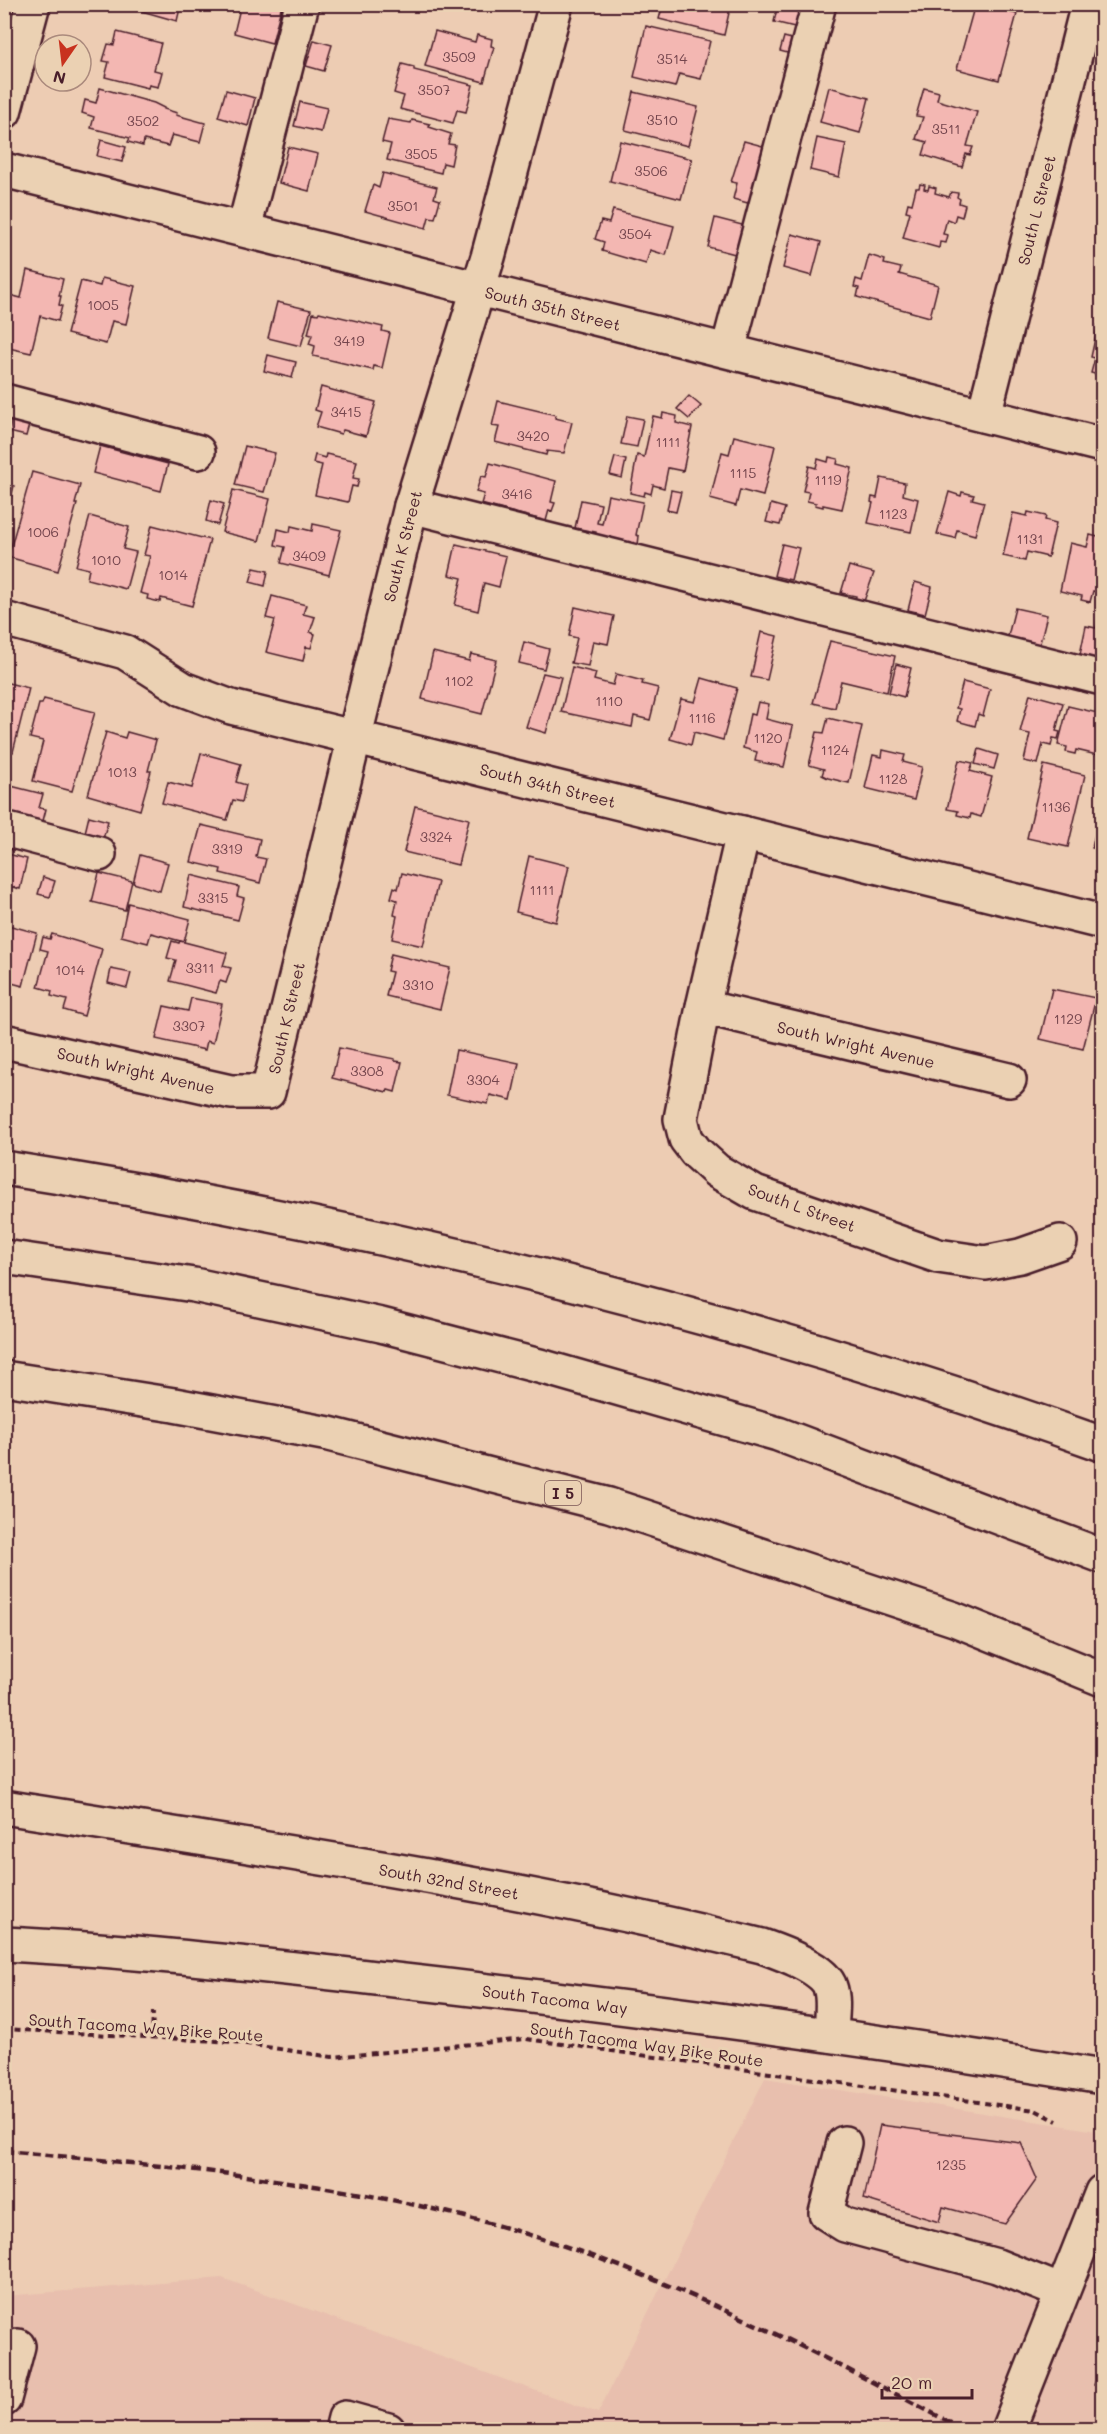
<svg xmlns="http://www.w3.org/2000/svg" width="1107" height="2434" font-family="Mali,sans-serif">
  <rect width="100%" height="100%" fill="#edccb3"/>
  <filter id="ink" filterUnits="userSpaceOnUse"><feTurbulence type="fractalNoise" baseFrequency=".0167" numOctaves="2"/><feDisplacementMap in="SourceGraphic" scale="12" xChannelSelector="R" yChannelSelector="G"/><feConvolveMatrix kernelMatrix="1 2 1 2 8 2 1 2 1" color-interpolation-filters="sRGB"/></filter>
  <g filter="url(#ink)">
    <path fill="#e8bfae" d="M765 2078 1102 2132V2429L5 2430V2296L222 2278 598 2413Z"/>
    <g fill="#f3b7b2" stroke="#4a1f2b" stroke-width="1.5">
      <path d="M117 4H181L177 21Z"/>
      <path d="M241 4H282L272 43 234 33Z"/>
      <path d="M663 4H731L724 35 659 19Z"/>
      <path d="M778 4H810L803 29 774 22Z"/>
      <path d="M975 4 1017 14 999 80 957 69Z"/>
      <path d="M646 26 710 41 701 79 679 74 675 87 634 77Z"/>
      <path d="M435 31 475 42 477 35 492 39 491 46 494 47 484 82 425 66Z"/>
      <path d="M117 32 161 43 154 70 162 72 158 87 149 85 148 88 105 77 109 62 103 61 108 44 114 45Z"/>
      <path d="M784 37 799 41 795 55 780 51Z"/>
      <path d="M314 40 332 45 324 71 306 66Z"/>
      <path d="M402 64 414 67V70L473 85 466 112 457 110 453 123 400 109 404 96 394 93Z"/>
      <path d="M829 87 869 98 860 133 820 122Z"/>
      <path d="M100 88 154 103 164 108V109L177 113 176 115 205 123 200 142 172 135 168 146 144 140 143 146 128 142 130 138 91 128 94 117 82 113 85 100 96 103Z"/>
      <path d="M924 88 939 92 937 100 977 112 967 146 973 147 970 155 966 154 962 167 923 155 927 142 916 139 923 117 916 116Z"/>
      <path d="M226 90 255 98 248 126 218 117Z"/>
      <path d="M634 92 698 107 688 146 625 130Z"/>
      <path d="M300 102 327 108 321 132 294 126Z"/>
      <path d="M388 119 411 123 412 120 430 124 429 127 451 134 448 144 455 145 451 165 443 163 441 173 387 160 391 144 382 142Z"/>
      <path d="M817 138 846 144 839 177 810 170Z"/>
      <path d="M101 140 126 147 122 162 97 156Z"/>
      <path d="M620 141 692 159 681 199 610 181Z"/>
      <path d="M744 141 770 148 755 205 733 199 737 183 731 182Z"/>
      <path d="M288 147 318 154 309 191 279 183Z"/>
      <path d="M383 173 437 187 434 198 440 200 435 218 429 217 426 228 365 211 373 185 379 188Z"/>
      <path d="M920 184 925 185 924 189 928 190 929 186 936 188 935 193 949 197 951 192 958 193 957 197 960 199 959 203 965 205 962 217 956 215 954 222 947 219 943 234 948 235 946 243 940 242 939 248 903 238 910 212 906 211 908 203 912 204 916 188H919Z"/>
      <path d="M613 210 674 226 666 255 650 250 646 264 602 251 604 242 595 239 601 221 609 223Z"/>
      <path d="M715 218 746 226 739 255 708 247Z"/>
      <path d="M792 234 821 242 812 276 783 268Z"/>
      <path d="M869 255 885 260 884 264 901 268 899 274 938 285 930 317 857 297 859 288 854 287 856 279 862 281Z"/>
      <path d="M27 270 63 279 59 296H61L59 305 62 306 58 321 40 316 31 353 4 347 6 294 21 298Z"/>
      <path d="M102 278 135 286 126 324 112 321 106 344 67 334 81 281 100 286Z"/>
      <path d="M277 302 311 310 301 346 268 338Z"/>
      <path d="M319 312 383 327 382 331 390 333 382 368 374 366 373 370 313 356 315 346 309 344 312 335 308 334 313 313 318 314Z"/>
      <path d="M1098 325 1102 326V376L1091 373 1095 358 1091 357Z"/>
      <path d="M268 355 296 362 292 378 264 371Z"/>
      <path d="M321 387 376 402 366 436 343 430 341 434 316 427 321 412 315 410Z"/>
      <path d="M689 396 701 406 689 419 677 409Z"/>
      <path d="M498 401 556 415 555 418 572 422 564 453 547 451 546 455 495 442 499 427 492 426Z"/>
      <path d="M663 413 677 416 676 423 692 427 683 471 668 468 664 488 653 485 651 494 645 492 644 496 630 493 637 455 644 457 653 416 662 418Z"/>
      <path d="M627 416 643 419 637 447 621 444Z"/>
      <path d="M11 421 29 425 26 436 9 432Z"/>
      <path d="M734 436 775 446 763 496 740 490 736 506 710 499 722 452 729 454Z"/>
      <path d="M100 446 168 464 161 491 93 473Z"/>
      <path d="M245 446 275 453 264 492 235 485Z"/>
      <path d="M326 454 357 461 353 478 359 479 357 487 352 486 348 502 315 495 322 465 313 463 315 455 325 458Z"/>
      <path d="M615 457 626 460 622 478 610 475Z"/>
      <path d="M829 457 838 459 837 464 852 468 842 509 823 505V507L815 505 816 503 807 501 809 492 803 491 809 466 816 468 818 459 828 462Z"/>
      <path d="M490 463 556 481 551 502 555 503 552 511 549 510 546 521 481 504 484 494 476 492 481 476 486 477Z"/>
      <path d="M32 472 80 485 75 504H77L58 571 8 557Z"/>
      <path d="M881 478 905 483 903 495 918 499 911 532 868 523 873 503 871 502 872 497 877 498Z"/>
      <path d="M4 483 14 486 5 520H4Z"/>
      <path d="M233 490 270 499 259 541 222 532Z"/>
      <path d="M671 490 681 492 676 512 667 510Z"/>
      <path d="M949 492 961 496 962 492 974 495 972 499 984 502 975 535 957 530 955 538 937 534Z"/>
      <path d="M608 495 643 502 636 535 639 536 638 545H593L596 532 575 528 581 500 601 504 597 523 602 524Z"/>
      <path d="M211 500 224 504 218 525 206 521Z"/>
      <path d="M771 504 785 508 780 525 766 522Z"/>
      <path d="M1028 512 1046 516 1045 520 1056 523 1048 557 1027 552 1025 561 1003 556 1013 513 1027 516Z"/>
      <path d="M90 516 129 527 123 549 136 552 126 589 87 579 89 569 76 566Z"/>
      <path d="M313 524 341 530 329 575 281 563 285 547 275 545 278 529 290 532 291 526 312 531Z"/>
      <path d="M152 525 210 540 192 606 161 598 160 602 147 599 148 595 140 593 150 556 144 555Z"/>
      <path d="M1090 535 1102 538V593L1093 591 1090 602 1081 600 1082 596 1060 591 1070 543 1087 547Z"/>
      <path d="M456 544 506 556 499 587 484 583 478 611 455 605 462 578 449 575Z"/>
      <path d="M782 544 799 548 791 580 774 576Z"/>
      <path d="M849 566 874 573 863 604 855 601 856 596 841 593Z"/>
      <path d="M254 568 268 571 265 586 250 582Z"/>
      <path d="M915 582 932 587 925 614 908 610Z"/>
      <path d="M272 596 306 605 303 614 315 617 310 632 315 634 311 648 306 647 303 661 266 652 275 620 266 618Z"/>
      <path d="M575 607 614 616 608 644 593 641 588 666 571 663 577 638 569 636Z"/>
      <path d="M1015 608 1047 615 1038 651 1006 644Z"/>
      <path d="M1099 614 1102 615V670L1078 664 1086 626 1096 628Z"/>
      <path d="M761 632 777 636 767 680 751 677Z"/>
      <path d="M830 641 895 656 887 692 841 681 835 708 813 703Z"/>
      <path d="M524 642 549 649 544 669 519 663Z"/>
      <path d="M433 652 469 661 471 654 496 660 482 714 422 699Z"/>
      <path d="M896 664 911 668 904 697 889 693Z"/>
      <path d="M572 667 596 673 594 680 613 685 616 674 643 681 642 684 658 688 650 720 634 716 632 727 561 712Z"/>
      <path d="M543 673 561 677 546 733 526 727Z"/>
      <path d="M702 678 737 688 723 740 694 732 691 745 670 739 681 699 695 702Z"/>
      <path d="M4 682 29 688 13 752 4 749Z"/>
      <path d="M963 682 990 689 983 716 978 714 975 726 957 721 960 709 956 708Z"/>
      <path d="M1030 694 1063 703 1056 731 1060 732 1058 739 1053 738 1051 746 1043 744 1038 764 1024 761 1030 734 1020 732Z"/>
      <path d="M44 699 95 712 72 791 33 781 43 741 30 738 39 704H42Z"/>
      <path d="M758 702 769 704 766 719 793 726 784 767 755 761 757 752 743 748 750 714 755 715Z"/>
      <path d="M1068 706 1102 714V732L1097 755 1076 750 1075 754 1066 752 1067 747 1058 745Z"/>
      <path d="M828 718 862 726 849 783 828 778 822 775 824 769 809 765 817 732 824 733Z"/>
      <path d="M106 732 125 738 127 732 156 740 148 771H151L140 810 88 795Z"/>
      <path d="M979 749 998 755 994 769 975 764Z"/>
      <path d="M883 750 905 755 903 762 922 767 914 800 865 788 873 755 882 757Z"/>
      <path d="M201 753 241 764 236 782 246 785 242 802 233 800 227 820 162 803 168 782 192 788Z"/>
      <path d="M959 760 973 763 970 771 992 777 981 817 971 814 970 818 957 815 958 811 947 809Z"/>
      <path d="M1044 765 1085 775 1068 847 1027 838Z"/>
      <path d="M11 786 43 794 39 808 46 809 43 821 15 814 13 822 4 820V811Z"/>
      <path d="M1102 802V850L1092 848Z"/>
      <path d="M415 806 469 819 458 865 404 852Z"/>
      <path d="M89 816 108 821 101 846 83 841Z"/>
      <path d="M201 825 260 839 256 857 266 859 260 883 220 873 221 869 191 862Z"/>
      <path d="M4 853 27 859 20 889 4 885Z"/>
      <path d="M140 855 168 863 160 891 133 883Z"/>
      <path d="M529 856 569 866 556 922 516 912Z"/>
      <path d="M99 873 132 881 125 910 92 902Z"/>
      <path d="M402 873 438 882 423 946 392 939 397 916 394 915 397 900 391 898 394 887 398 889Z"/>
      <path d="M191 875 239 887 237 896 244 898 238 920 184 907Z"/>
      <path d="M43 877 55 881 50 897 38 894Z"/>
      <path d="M128 903 190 919 184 942 151 933 148 943 121 936Z"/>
      <path d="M4 924 37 933 23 986 4 981Z"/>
      <path d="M52 934 102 949 84 1016 64 1010 67 1000 51 996 52 991 38 987 48 951 40 949 43 937 50 939Z"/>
      <path d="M172 941 179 943 180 941 227 953 223 966 231 968 226 983 220 981 216 993 170 981 176 960 167 958Z"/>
      <path d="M391 954 450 968 440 1009 386 996 392 972 387 971Z"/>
      <path d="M111 969 131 973 127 988 108 983Z"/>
      <path d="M1052 989 1096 998 1083 1049 1040 1039Z"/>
      <path d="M191 998 222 1004 213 1043 207 1041 205 1050 156 1039 164 1006 188 1011Z"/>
      <path d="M339 1048 395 1059V1061L402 1062 395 1092 388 1090 387 1092 332 1078Z"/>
      <path d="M456 1050 519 1063 511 1100 490 1095 488 1104 447 1095Z"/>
      <path d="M880 2125 1021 2143 1037 2179 1005 2224 943 2207 939 2222 864 2199Z"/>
      <path d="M1102 2363V2388L1094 2385Z"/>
    </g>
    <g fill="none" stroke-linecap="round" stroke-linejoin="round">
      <g stroke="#4a1f2b" stroke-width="38">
        <g id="minor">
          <path d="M4 112 33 4"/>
          <path d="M4 170 1102 445"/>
          <path d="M244 229 302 4"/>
          <path d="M728 350 819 4"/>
          <path d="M4 401 198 452"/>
          <path d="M984 415 1088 4"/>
          <path d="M411 506 1102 678"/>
          <path d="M4 619 125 652 183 689 231 707 1102 922"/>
          <path d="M4 829 99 854"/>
          <path d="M743 833 703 1007 681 1119 686 1139 696 1152 717 1171 755 1193 938 1256 985 1263 1020 1256 1060 1242"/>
          <path d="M703 1007 1009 1080"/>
          <path d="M4 1041 231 1092H268L411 506 488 257 556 4"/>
          <path d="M4 1807C258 1848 513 1884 762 1946 779 1952 825 1968 830 1987 835 2001 831 2020 831 2035"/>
          <path d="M844 2143 826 2213 845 2225 997 2266 1062 2292"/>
          <path d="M4 2399 18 2346"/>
          <path d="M342 2430 345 2418 388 2430"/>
          <path d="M1008 2430 1102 2192"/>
        </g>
      </g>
      <g stroke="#4a1f2b" stroke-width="38">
        <path id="major" d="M4 1944C132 1950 259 1965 386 1979 626 2006 865 2038 1102 2077"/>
      </g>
      <g stroke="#4a1f2b" stroke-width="38">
        <g id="highway">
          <path d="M4 1168C378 1226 746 1317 1102 1444"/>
          <path d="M4 1257 194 1285 381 1325 547 1368 778 1434 1102 1556"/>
          <path d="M4 1378 174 1405 329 1434 609 1505 954 1619 1102 1679"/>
        </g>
      </g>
      <g stroke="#4a1f2b" stroke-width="4" stroke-dasharray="6 4.5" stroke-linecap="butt">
        <path d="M4 2029 234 2042 332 2057 526 2039 1035 2110 1057 2121"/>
        <path d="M152 2037 153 2012"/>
      </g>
      <use href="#minor" stroke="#ebd1b3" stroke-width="33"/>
      <use href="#major" stroke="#ebd1b3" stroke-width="33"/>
      <use href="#highway" stroke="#ebd1b3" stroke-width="33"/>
      <path stroke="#4a1f2b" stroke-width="4.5" stroke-dasharray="9 4.5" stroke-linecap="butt" d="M4 2151C165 2166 325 2179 481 2221 652 2266 809 2349 965 2430"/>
    </g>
  </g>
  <g text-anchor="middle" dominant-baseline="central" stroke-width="6" stroke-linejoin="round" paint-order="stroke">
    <g font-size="14" fill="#74454d">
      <text x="459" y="56">3509</text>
      <text x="672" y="58">3514</text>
      <text x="434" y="89">3507</text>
      <text x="662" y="119">3510</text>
      <text x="143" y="120">3502</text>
      <text x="946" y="128">3511</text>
      <text x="421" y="153">3505</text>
      <text x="651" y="170">3506</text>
      <text x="403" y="205">3501</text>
      <text x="635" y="233">3504</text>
      <text x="103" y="304">1005</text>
      <text x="349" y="340">3419</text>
      <text x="346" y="411">3415</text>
      <text x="533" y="435">3420</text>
      <text x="668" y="441">1111</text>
      <text x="743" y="472">1115</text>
      <text x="828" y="479">1119</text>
      <text x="517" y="493">3416</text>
      <text x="893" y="513">1123</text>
      <text x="43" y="531">1006</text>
      <text x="1030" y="538">1131</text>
      <text x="309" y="555">3409</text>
      <text x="106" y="559">1010</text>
      <text x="173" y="574">1014</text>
      <text x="459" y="680">1102</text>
      <text x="609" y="700">1110</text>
      <text x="702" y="717">1116</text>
      <text x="768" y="737">1120</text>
      <text x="835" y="749">1124</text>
      <text x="122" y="771">1013</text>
      <text x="893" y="778">1128</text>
      <text x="1056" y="806">1136</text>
      <text x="436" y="836">3324</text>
      <text x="227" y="848">3319</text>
      <text x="542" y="889">1111</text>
      <text x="213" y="897">3315</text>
      <text x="200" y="967">3311</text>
      <text x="70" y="969">1014</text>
      <text x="418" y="984">3310</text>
      <text x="1068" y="1018">1129</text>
      <text x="189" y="1025">3307</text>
      <text x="367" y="1070">3308</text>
      <text x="483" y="1079">3304</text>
      <text x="951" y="2164">1235</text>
    </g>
    <rect fill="#ebd1b3" stroke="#7a5454" stroke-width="1.5" x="545" y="1481" width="36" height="24" rx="4.5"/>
    <g font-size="15" font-weight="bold" fill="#4a1f2b">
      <text x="563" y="1493">I 5</text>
    </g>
    <g font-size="16" fill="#4a1f2b" stroke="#ebd1b3">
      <text transform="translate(1036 210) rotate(-76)">South L Street</text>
      <text transform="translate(553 308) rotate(14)">South 35th Street</text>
      <text transform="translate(402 546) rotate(-76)">South K Street</text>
      <text transform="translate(548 785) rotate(14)">South 34th Street</text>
      <text transform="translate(286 1018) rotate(-77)">South K Street</text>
      <text transform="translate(856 1044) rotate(13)">South Wright Avenue</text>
      <text transform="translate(136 1070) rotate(13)">South Wright Avenue</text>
      <text transform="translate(802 1207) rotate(20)">South L Street</text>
      <text transform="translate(449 1881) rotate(10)">South 32nd Street</text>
      <text transform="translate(555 1999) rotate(7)">South Tacoma Way</text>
      <text transform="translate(146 2027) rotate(4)">South Tacoma Way Bike Route</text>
      <text transform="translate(647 2044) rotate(8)">South Tacoma Way Bike Route</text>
    </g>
  </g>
  <rect width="1107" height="2434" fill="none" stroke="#ebd1b3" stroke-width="24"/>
  <rect x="12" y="12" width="1083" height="2410" fill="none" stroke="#4a1f2b" stroke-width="2" filter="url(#ink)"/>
  <g transform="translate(63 63) rotate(194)"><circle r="28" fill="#ebd1b3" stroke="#ab8a7d" stroke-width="1.5"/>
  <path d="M0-4.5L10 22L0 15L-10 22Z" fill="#c8321e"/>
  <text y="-9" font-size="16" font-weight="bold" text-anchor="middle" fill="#4a1f2b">N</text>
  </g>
  <path d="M882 2389v9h90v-9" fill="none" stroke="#4a1f2b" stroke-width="3"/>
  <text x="891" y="2389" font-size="18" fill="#4a1f2b" stroke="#ebd1b3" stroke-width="4.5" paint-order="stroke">20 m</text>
</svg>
